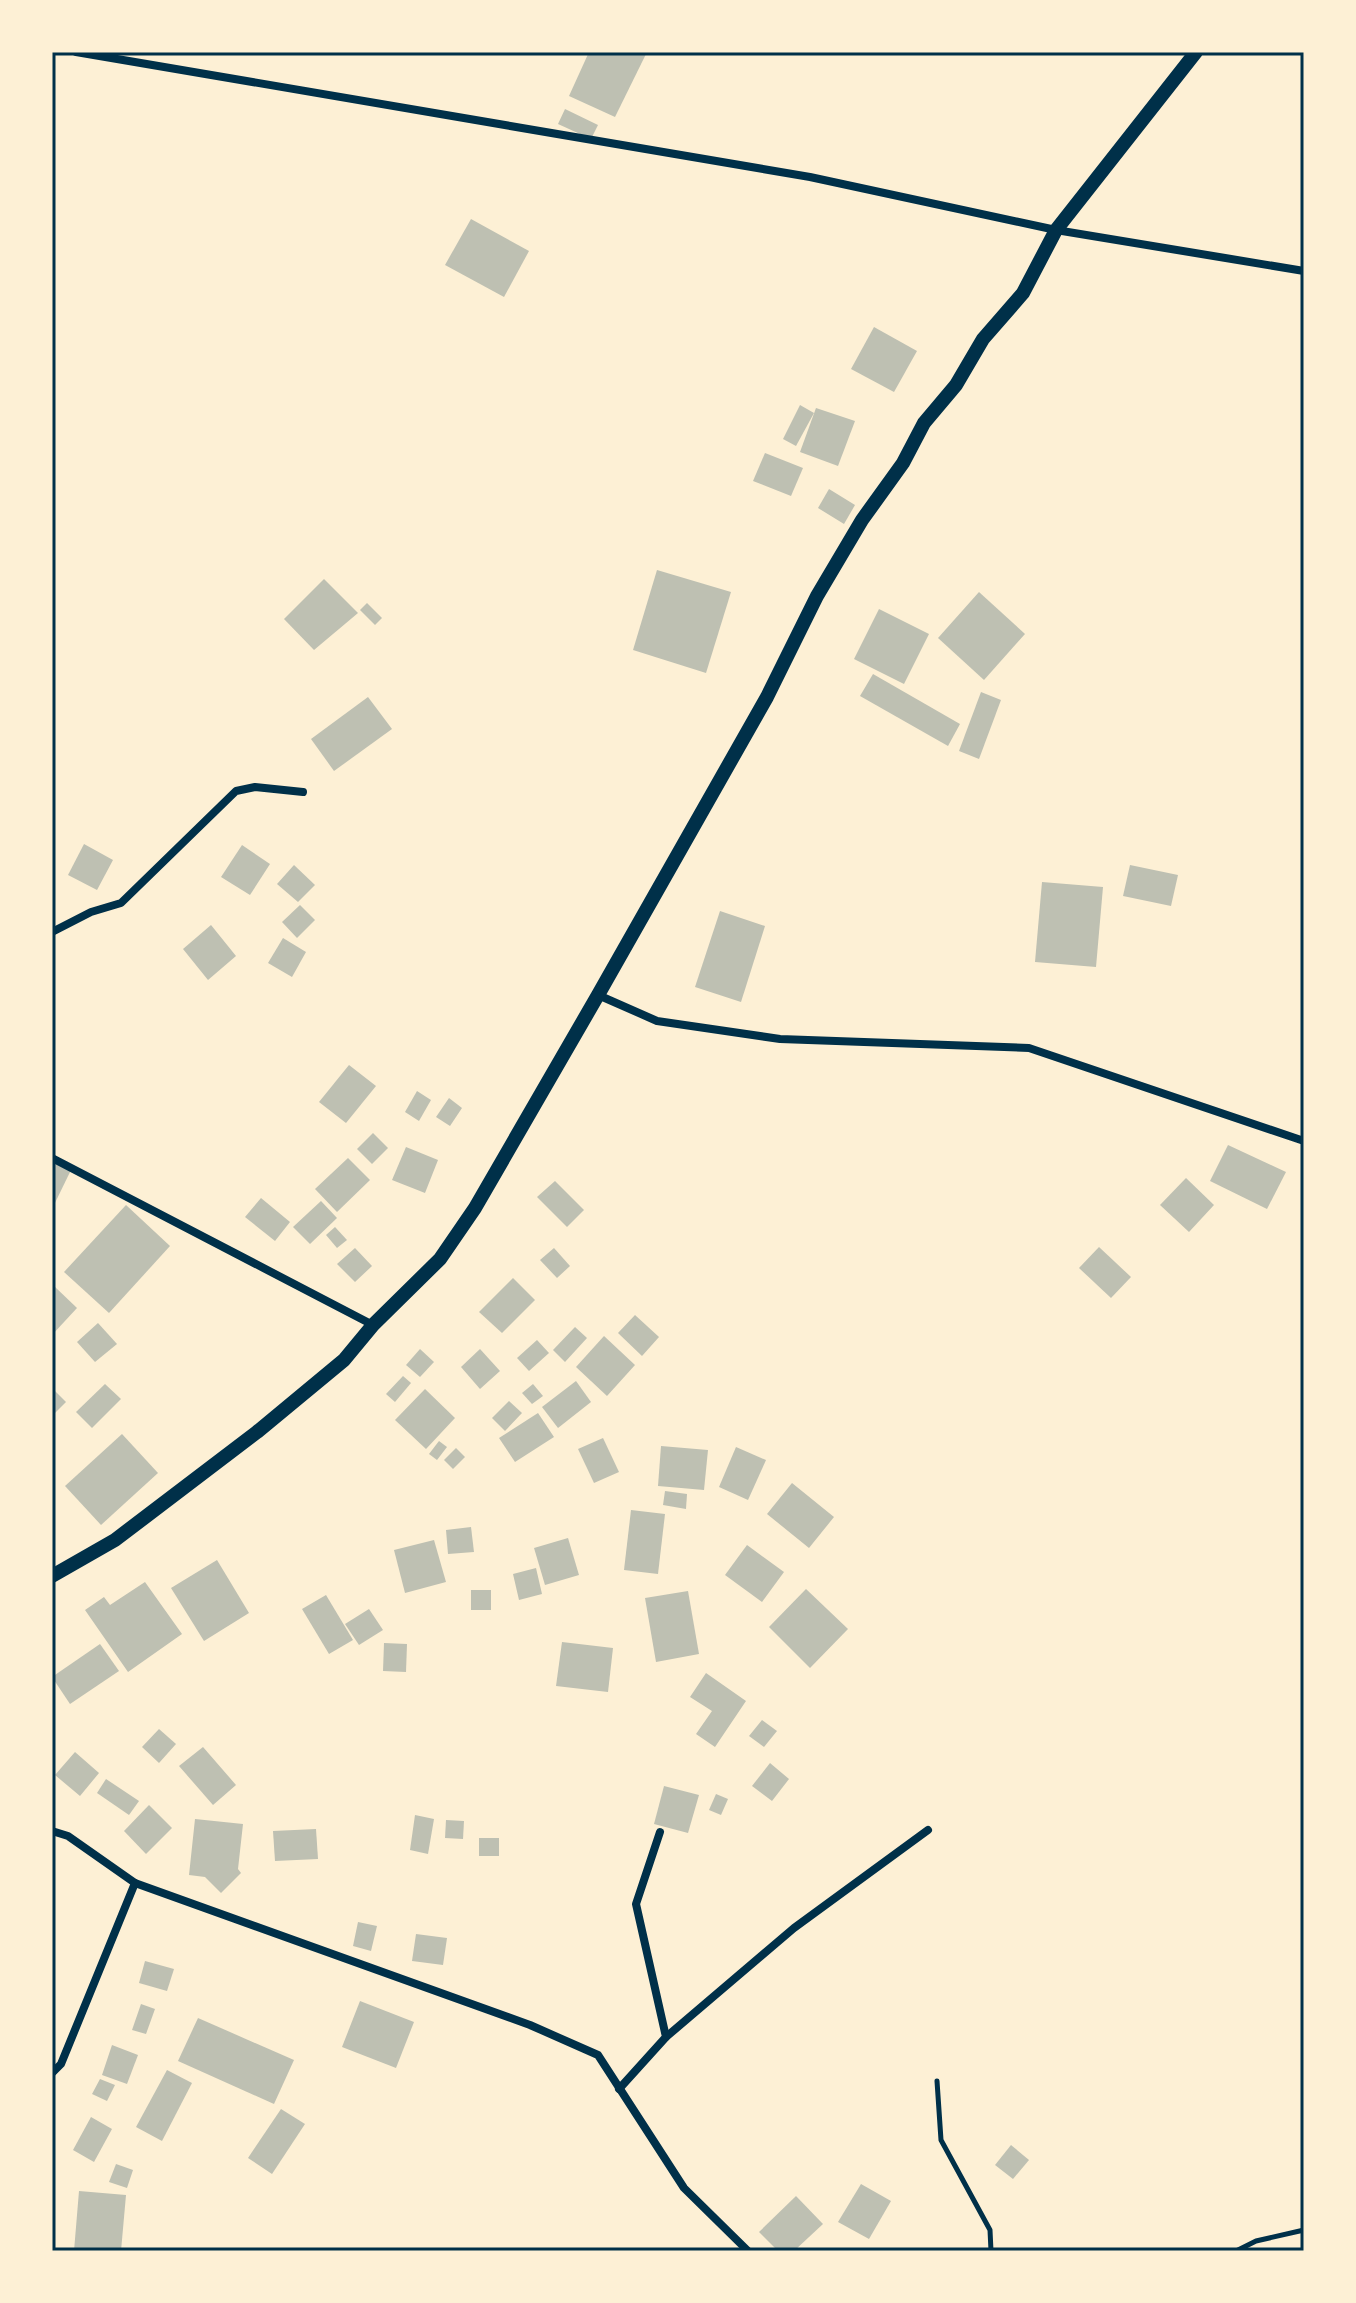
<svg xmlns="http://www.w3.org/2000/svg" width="1356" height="2303" font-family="Barlow,sans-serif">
  <rect width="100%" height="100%" fill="#fdf0d5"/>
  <g fill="#bec0b2">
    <path d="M589 52H647L615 117 569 96Z"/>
    <path d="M565 109 598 125 591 139 558 124Z"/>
    <path d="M471 219 529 251 504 297 445 265Z"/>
    <path d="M874 327 917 351 894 392 851 369Z"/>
    <path d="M800 405 814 413 796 446 783 439Z"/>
    <path d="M816 408 855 421 838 466 800 452Z"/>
    <path d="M765 453 803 468 791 496 753 481Z"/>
    <path d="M829 489 855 505 844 524 818 508Z"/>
    <path d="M657 570 731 592 706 673 633 650Z"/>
    <path d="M324 579 358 613 314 650 284 619Z"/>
    <path d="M979 592 1025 634 984 680 938 638Z"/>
    <path d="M367 603 382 618 375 625 360 610Z"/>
    <path d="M879 609 929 634 904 684 854 659Z"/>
    <path d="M873 674 960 724 948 746 860 696Z"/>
    <path d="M981 692 1001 700 979 759 959 751Z"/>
    <path d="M368 697 392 729 334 771 311 739Z"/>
    <path d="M84 844 113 860 97 890 68 875Z"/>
    <path d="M242 845 270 864 250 895 221 877Z"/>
    <path d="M294 865 315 885 298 902 277 884Z"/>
    <path d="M1130 865 1178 875 1171 906 1123 896Z"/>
    <path d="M1042 882 1103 887 1096 967 1035 962Z"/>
    <path d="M300 905 315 920 297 938 282 922Z"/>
    <path d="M720 911 765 926 741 1002 695 987Z"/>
    <path d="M211 925 236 956 208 980 183 949Z"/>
    <path d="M283 938 306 952 292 977 268 963Z"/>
    <path d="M349 1065 376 1086 346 1123 319 1102Z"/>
    <path d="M417 1091 431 1100 419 1121 405 1112Z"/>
    <path d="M449 1098 462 1108 450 1126 436 1117Z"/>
    <path d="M373 1133 388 1148 372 1164 357 1149Z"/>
    <path d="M1228 1145 1286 1172 1267 1209 1210 1181Z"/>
    <path d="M406 1147 438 1160 425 1193 392 1180Z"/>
    <path d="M348 1158 370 1180 337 1212 315 1189Z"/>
    <path d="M52 1160 71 1170 52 1209Z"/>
    <path d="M1186 1178 1214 1205 1189 1232 1160 1205Z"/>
    <path d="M555 1181 584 1210 567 1227 537 1197Z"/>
    <path d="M261 1198 290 1222 275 1241 245 1217Z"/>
    <path d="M321 1201 337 1218 310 1244 293 1227Z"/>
    <path d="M126 1205 170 1246 109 1313 64 1272Z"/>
    <path d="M335 1227 347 1240 337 1248 326 1235Z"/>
    <path d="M1099 1247 1131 1277 1111 1298 1079 1268Z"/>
    <path d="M355 1248 372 1266 355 1282 337 1264Z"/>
    <path d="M554 1248 570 1266 557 1278 540 1260Z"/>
    <path d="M513 1278 535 1300 502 1333 479 1312Z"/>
    <path d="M54 1286 77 1308 52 1335V1287Z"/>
    <path d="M635 1315 659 1337 642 1356 618 1333Z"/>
    <path d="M98 1323 117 1344 95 1362 77 1342Z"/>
    <path d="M575 1327 587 1338 565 1362 553 1350Z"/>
    <path d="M604 1336 635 1365 607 1396 576 1367Z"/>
    <path d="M537 1340 549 1353 529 1371 517 1358Z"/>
    <path d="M420 1349 434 1362 420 1377 406 1365Z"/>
    <path d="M480 1349 500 1371 480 1389 461 1367Z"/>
    <path d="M403 1376 411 1383 395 1402 386 1394Z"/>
    <path d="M576 1381 591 1402 558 1428 542 1407Z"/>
    <path d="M105 1384 121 1399 92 1428 76 1412Z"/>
    <path d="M533 1384 543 1396 532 1404 522 1393Z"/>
    <path d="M52 1388 66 1402 52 1416Z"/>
    <path d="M425 1389 455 1418 426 1449 395 1420Z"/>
    <path d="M509 1401 522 1413 505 1431 492 1418Z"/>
    <path d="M538 1413 554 1437 515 1462 499 1438Z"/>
    <path d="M122 1434 158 1473 101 1525 65 1486Z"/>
    <path d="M603 1438 619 1472 594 1483 578 1449Z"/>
    <path d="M439 1441 447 1447 437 1460 429 1454Z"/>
    <path d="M661 1446 708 1450 704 1490 658 1486Z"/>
    <path d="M736 1447 766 1460 748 1500 719 1487Z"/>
    <path d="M456 1448 465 1457 453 1469 444 1460Z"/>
    <path d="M792 1483 834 1517 809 1548 767 1514Z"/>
    <path d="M665 1491 687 1494 686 1509 663 1505Z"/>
    <path d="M631 1510 665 1514 658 1574 624 1570Z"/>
    <path d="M471 1527 474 1552 448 1554 446 1530Z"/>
    <path d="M568 1538 579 1575 545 1585 534 1548Z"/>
    <path d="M434 1540 446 1582 405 1593 394 1550Z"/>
    <path d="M747 1545 784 1572 762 1602 725 1575Z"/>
    <path d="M217 1560 249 1613 204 1641 171 1588Z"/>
    <path d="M536 1568 542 1594 519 1600 513 1574Z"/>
    <path d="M145 1582 182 1634 128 1672 85 1610 104 1597 110 1605Z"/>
    <path d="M806 1589 848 1629 810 1668 769 1627Z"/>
    <rect x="471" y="1590" width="20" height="20"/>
    <path d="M688 1591 699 1654 656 1662 645 1598Z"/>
    <path d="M326 1595 353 1640 329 1654 302 1609Z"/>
    <path d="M369 1609 383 1630 359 1645 345 1624Z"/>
    <path d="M562 1642 613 1648 608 1692 556 1686Z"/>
    <path d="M384 1643 407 1644 406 1672 383 1671Z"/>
    <path d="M100 1644 119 1671 70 1704 52 1677Z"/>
    <path d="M706 1673 746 1701 715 1747 696 1734 712 1711 690 1697Z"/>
    <path d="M762 1720 777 1731 764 1747 749 1736Z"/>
    <path d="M159 1729 176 1744 159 1763 142 1747Z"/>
    <path d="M203 1747 236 1785 213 1805 179 1766Z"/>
    <path d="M75 1752 99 1773 80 1796 55 1775Z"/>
    <path d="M770 1763 789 1779 772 1801 752 1786Z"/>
    <path d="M106 1779 139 1801 129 1815 97 1793Z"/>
    <path d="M664 1786 699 1795 688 1833 654 1824Z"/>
    <path d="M716 1794 728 1799 721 1815 709 1810Z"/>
    <path d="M149 1805 172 1828 146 1854 124 1831Z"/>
    <path d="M415 1815 434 1819 428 1854 410 1850Z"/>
    <path d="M195 1819 243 1824 238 1869 241 1873 221 1893 205 1877 189 1875Z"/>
    <path d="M446 1820 464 1821 463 1839 445 1838Z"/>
    <path d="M316 1829 318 1859 275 1861 273 1831Z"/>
    <rect x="479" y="1838" width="20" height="18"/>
    <path d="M358 1922 377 1926 371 1951 353 1946Z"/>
    <path d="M416 1934 447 1938 443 1965 412 1961Z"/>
    <path d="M145 1961 174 1969 167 1991 139 1983Z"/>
    <path d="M360 2001 414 2022 396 2068 342 2047Z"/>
    <path d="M141 2004 155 2009 146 2034 132 2030Z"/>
    <path d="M198 2018 294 2060 274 2104 178 2061Z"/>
    <path d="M112 2045 138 2055 127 2084 102 2075Z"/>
    <path d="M167 2070 192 2083 162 2141 136 2127Z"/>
    <path d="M100 2079 115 2085 107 2101 92 2094Z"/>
    <path d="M281 2109 305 2124 272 2174 248 2158Z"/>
    <path d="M91 2117 112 2129 94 2162 73 2150Z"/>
    <path d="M1011 2145 1029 2160 1013 2179 995 2165Z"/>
    <path d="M116 2164 133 2170 127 2188 109 2182Z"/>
    <path d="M861 2184 891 2201 869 2239 838 2222Z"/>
    <path d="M79 2191 126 2195 121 2251H74Z"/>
    <path d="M796 2196 823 2224 794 2251H778L759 2232Z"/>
  </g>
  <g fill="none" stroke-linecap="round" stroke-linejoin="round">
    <g stroke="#003049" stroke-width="5">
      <path d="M937 2081 941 2140 990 2230 991 2251"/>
      <path d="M1236 2251 1256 2241 1304 2230"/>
    </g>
    <g stroke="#003049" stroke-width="8">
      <path d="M76 52 810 177 1056 230 1304 271"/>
      <path d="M52 932 91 912 121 903 236 791 255 787 303 792"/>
      <path d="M598 995 657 1021 780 1039 1029 1048 1304 1141"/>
      <path d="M52 1158 373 1325"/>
      <path d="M52 1831 68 1836 135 1883 530 2025 598 2055 684 2188 748 2251"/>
      <path d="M666 2037 794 1928 928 1830"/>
      <path d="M52 2073 61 2064 135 1883"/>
      <path d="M619 2089 666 2037 636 1904 660 1832"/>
    </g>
    <path stroke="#003049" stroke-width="14" d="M52 1576 115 1540 257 1432 344 1360 373 1325 440 1259 475 1208 598 995 767 697 817 596 862 520 903 463 924 423 956 385 983 339 1023 293 1056 230 1196 52"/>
  </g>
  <rect width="1356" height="2303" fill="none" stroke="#fdf0d5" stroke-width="108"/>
  <rect x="54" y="54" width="1248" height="2195" fill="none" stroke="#003049" stroke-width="3"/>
</svg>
